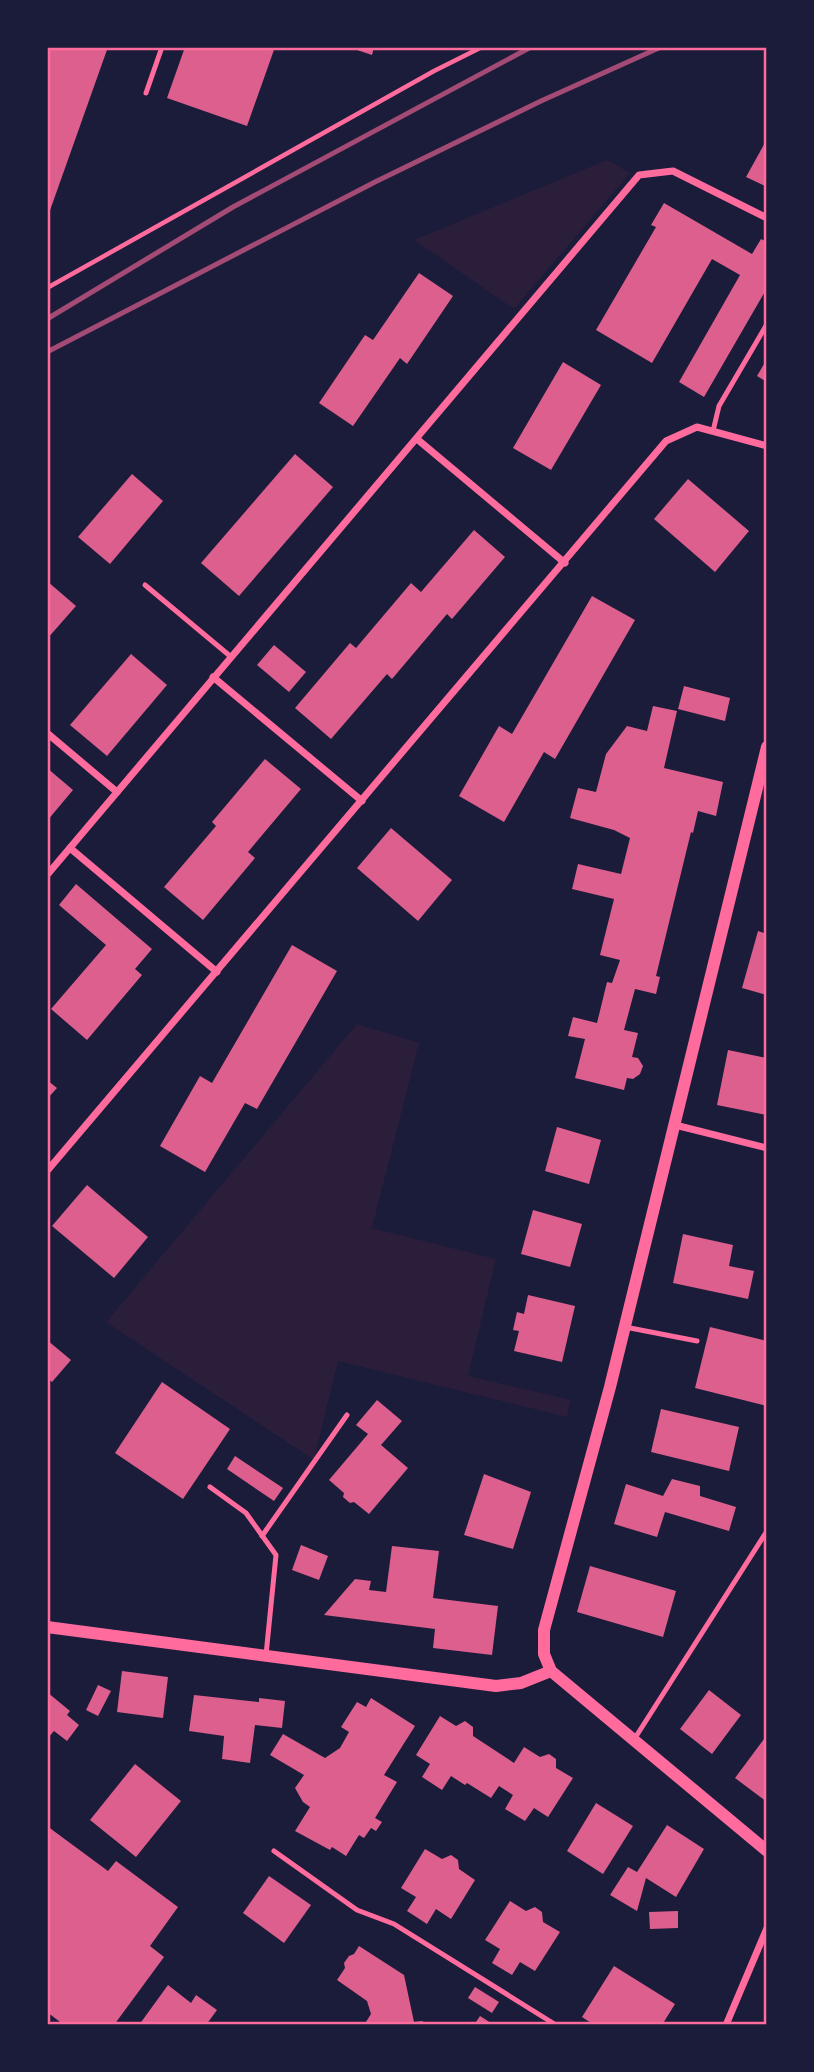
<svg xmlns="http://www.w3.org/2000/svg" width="814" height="2072" font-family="'Roboto Serif',serif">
  <rect width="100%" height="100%" fill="#1b1b3a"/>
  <g fill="#2a1e3b">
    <path d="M607 160 630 173 514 309 414 240Z"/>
    <path d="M357 1024 419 1043 372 1228 496 1259 468 1376 571 1400 567 1417 338 1361 314 1460 106 1322Z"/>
  </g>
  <g fill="#dd5f8e">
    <path d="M47 47H108L48 216H47Z"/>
    <path d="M185 47H275L247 126 167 98Z"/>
    <path d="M348 47H374L372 55Z"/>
    <path d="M767 139V187L746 177Z"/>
    <path d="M664 203 752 254 761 239 767 242V288L704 397 679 382 740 275 712 259 652 363 596 330 656 227 651 225Z"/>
    <path d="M419 273 453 296 407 364 400 358 353 426 319 403 365 335 373 340Z"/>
    <path d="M767 359V382L757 376Z"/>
    <path d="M563 362 601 385 551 470 513 448Z"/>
    <path d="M295 454 333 487 239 596 201 563Z"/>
    <path d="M132 474 163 501 110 564 78 537Z"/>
    <path d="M688 479 749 531 715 572 654 519Z"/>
    <path d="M474 530 505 557 452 619 447 614 392 679 387 674 331 739 295 708 350 643 356 648 411 583 421 592Z"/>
    <path d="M47 581 76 606 47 639Z"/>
    <path d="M592 596 635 620 555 759 544 752 504 822 459 796 499 726 512 734Z"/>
    <path d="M274 645 306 672 289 692 257 665Z"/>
    <path d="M131 654 167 685 107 756 70 725Z"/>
    <path d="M684 686 730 698 725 721 678 709Z"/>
    <path d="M653 706 677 711 664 768 723 782 716 816 698 811 693 833 691 832 656 976 660 977 656 994 635 989 624 1030 638 1033 632 1057 638 1058 643 1066 640 1074 633 1079 627 1078 624 1090 575 1078 585 1039 568 1036 573 1017 597 1023 607 982 612 983 620 960 600 955 614 899 572 889 578 864 621 874 630 838 614 830 570 818 578 788 596 792 606 754 627 726 647 731Z"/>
    <path d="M265 759 301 789 248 852 255 858 203 920 164 887 216 826 212 822Z"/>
    <path d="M47 768 73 790 47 821Z"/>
    <path d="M391 828 452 880 418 921 357 868Z"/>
    <path d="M76 884 152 949 135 969 142 975 87 1040 51 1009 106 945 59 905Z"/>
    <path d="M758 931 767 934V995L742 988Z"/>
    <path d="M292 945 337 971 257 1109 245 1103 205 1172 160 1146 200 1076 212 1083Z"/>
    <path d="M728 1050 767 1058V1115L717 1105Z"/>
    <path d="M47 1080 57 1088 47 1099Z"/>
    <path d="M557 1127 601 1140 589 1184 545 1171Z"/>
    <path d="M87 1185 148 1237 114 1278 52 1226Z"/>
    <path d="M533 1210 582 1224 570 1267 521 1254Z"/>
    <path d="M683 1234 733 1245 729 1266 754 1271 748 1299 673 1283Z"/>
    <path d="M528 1295 575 1306 562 1362 514 1351 519 1331 513 1330 517 1312 524 1314Z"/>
    <path d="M710 1327 767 1341V1406L695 1388Z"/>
    <path d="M47 1340 71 1360 52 1382 47 1378Z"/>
    <path d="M162 1382 230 1429 183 1499 115 1453Z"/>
    <path d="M377 1400 402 1421 381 1445 408 1468 369 1514 354 1502 350 1503 343 1497 344 1493 329 1480 368 1434 356 1425Z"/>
    <path d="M661 1409 739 1427 729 1471 651 1452Z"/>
    <path d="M235 1456 283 1488 274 1501 227 1469Z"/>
    <path d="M484 1474 531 1492 513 1549 464 1535Z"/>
    <path d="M672 1479 700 1486V1496L736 1507 729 1531 665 1512 657 1537 614 1524 626 1484 663 1496Z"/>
    <path d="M301 1545 328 1556 319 1580 292 1570Z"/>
    <path d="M392 1546 439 1551 433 1598 498 1606 492 1655 433 1648 435 1629 324 1615 355 1579 371 1581 369 1590 386 1592Z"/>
    <path d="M590 1566 676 1591 663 1637 577 1612Z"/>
    <path d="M122 1671 168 1677 163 1718 117 1712Z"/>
    <path d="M98 1685 111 1691 98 1716 86 1710Z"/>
    <path d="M709 1690 741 1715 712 1754 680 1729Z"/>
    <path d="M47 1692 70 1711 67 1715 79 1725 67 1741 54 1731 47 1739Z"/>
    <path d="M194 1695 259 1702V1698L285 1701 282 1728 255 1725 250 1763 222 1759 224 1736 189 1731Z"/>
    <path d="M371 1698 415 1726 384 1775 397 1782 375 1818 382 1822 376 1831 371 1828 364 1838 359 1835 346 1856 332 1847 330 1850 295 1831 310 1807 303 1802 295 1788 304 1775 270 1755 283 1734 325 1758 340 1748 349 1732 341 1727 357 1702 366 1707Z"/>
    <path d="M440 1716 456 1726 465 1721 473 1727V1736L514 1763 524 1747 540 1757 549 1754 556 1759V1768L573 1778 548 1817 534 1808 525 1821 505 1809 513 1795 499 1786 491 1798 467 1783 465 1785 451 1776 442 1790 422 1777 430 1764 416 1755Z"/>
    <path d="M764 1739 767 1741V1802L735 1778Z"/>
    <path d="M135 1764 181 1801 136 1857 90 1820Z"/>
    <path d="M596 1803 633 1826 603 1874 567 1851Z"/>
    <path d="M667 1825 704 1849 676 1897 646 1878 637 1911 610 1895 628 1867 637 1872Z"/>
    <path d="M47 1826 108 1871 116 1861 178 1907 150 1946 164 1957 114 2025H64L47 2012Z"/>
    <path d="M425 1849 442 1859 451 1855 458 1860 459 1869 475 1880 451 1919 436 1909 427 1924 407 1911 416 1897 401 1888Z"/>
    <path d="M269 1876 311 1905 284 1943 243 1913Z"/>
    <path d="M510 1901 526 1911 535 1907 542 1912 543 1922 560 1932 535 1971 520 1962 512 1975 492 1963 500 1949 485 1940Z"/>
    <path d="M678 1911V1928L650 1929 649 1912Z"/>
    <path d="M359 1946 404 1975 414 2022 422 2021 429 2025H364L371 2014 367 2001 337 1980 345 1968 344 1963 349 1956 354 1954Z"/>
    <path d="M614 1966 675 2004 662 2025H594L582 2017Z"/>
    <path d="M168 1985 191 2003 196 1995 217 2010 206 2025H139Z"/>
    <path d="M475 1987 499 2002 492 2013 468 1998Z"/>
    <path d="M480 2016 494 2025H474Z"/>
  </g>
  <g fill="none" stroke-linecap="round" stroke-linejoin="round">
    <path stroke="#ff6b9d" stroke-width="4.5" d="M47 288 434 71 482 47"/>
    <g stroke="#ff6b9d" stroke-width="5">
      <path d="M146 93 162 47"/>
      <path d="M713 431 719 406 767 324"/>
      <path d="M145 585 230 656"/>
      <path d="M625 1327 697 1341"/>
      <path d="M210 1487 246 1513 276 1555 266 1655"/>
      <path d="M262 1536 347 1415"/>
      <path d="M635 1738 767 1531"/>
      <path d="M274 1851 357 1910 394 1924 556 2025"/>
    </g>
    <g stroke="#ff6b9d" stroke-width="7">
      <path d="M417 439 565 563"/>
      <path d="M213 677 362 801"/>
      <path d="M47 733 117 792"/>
      <path d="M70 848 217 972"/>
      <path d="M47 875 639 175 673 171 767 218"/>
      <path d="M675 1125 767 1148"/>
      <path d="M47 1171 666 441 697 427 767 446"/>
      <path d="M726 2025 767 1928"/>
    </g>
    <g stroke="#ff6b9d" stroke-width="12">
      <path d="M767 747 610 1387 544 1630V1654L551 1671 767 1851"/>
      <path d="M47 1627 496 1686 521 1683 551 1671"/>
    </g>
    <g stroke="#a44b75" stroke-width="5">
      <path d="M47 319 233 207 531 47"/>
      <path d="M47 352 375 182 541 101 661 47"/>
    </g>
  </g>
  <rect width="814" height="2072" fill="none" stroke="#1b1b3a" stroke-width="98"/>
  <rect x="49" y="49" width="716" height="1974" fill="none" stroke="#ff6b9d" stroke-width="2.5"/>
</svg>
